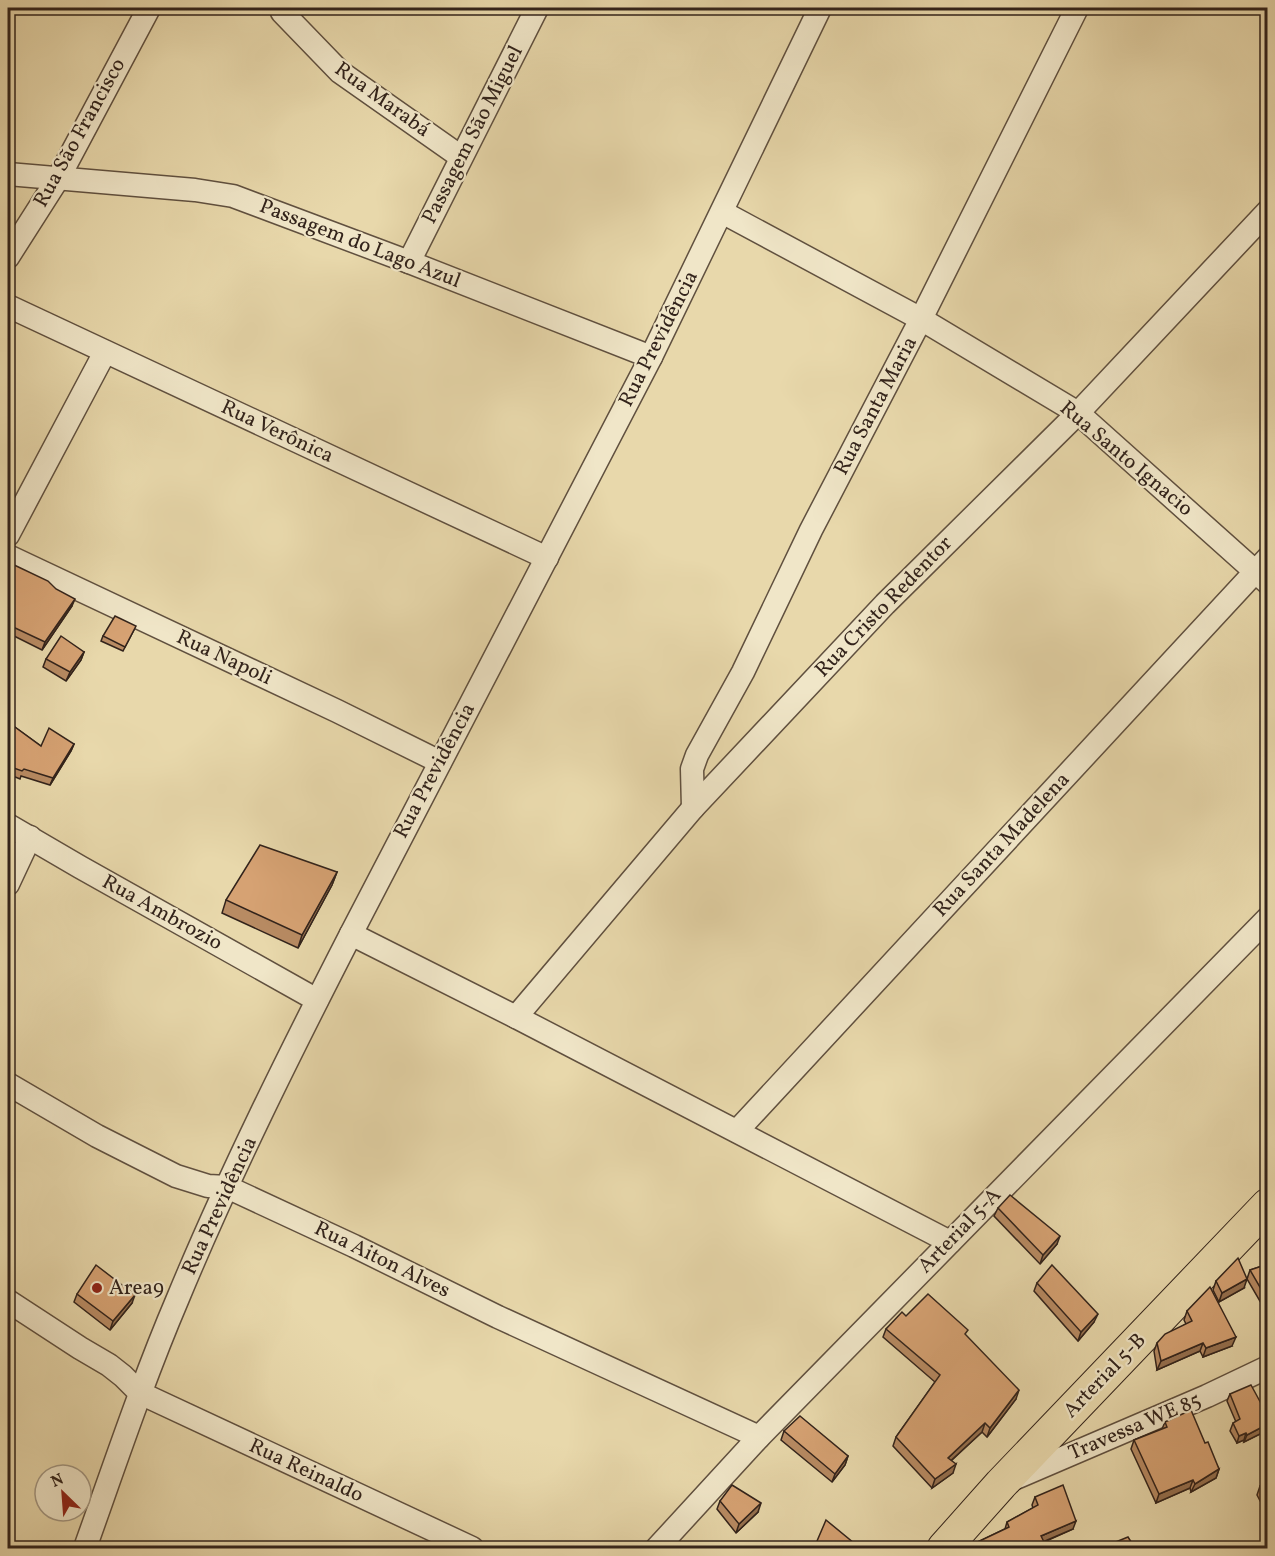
<svg xmlns="http://www.w3.org/2000/svg" width="1275" height="1556" font-family="Vollkorn,serif">
  <rect width="100%" height="100%" fill="#e8d8ab"/>
  <filter id="stains"><feTurbulence type="fractalNoise" baseFrequency=".00333" numOctaves="4"/><feColorMatrix values="0 0 0 0 .2 0 0 0 0 .09 0 0 0 0 .02 0 0 0 .5 -.17"/></filter>
  <radialGradient id="worn" r=".72"><stop offset=".6" stop-color="#630" stop-opacity="0"/><stop offset="1" stop-color="#630" stop-opacity=".3"/></radialGradient>
  <g fill="none" stroke-linecap="round" stroke-linejoin="round">
    <g stroke="#60503f" stroke-width="25">
      <g id="minor">
        <path d="M282 12 340 72 461 157"/>
        <path d="M8 174 195 190 233 196 409 262 651 357"/>
        <path d="M722 212 921 319 1078 413 1268 583"/>
        <path d="M8 257 59 177 149 8"/>
        <path d="M409 262 537 8"/>
        <path d="M8 306 547 558"/>
        <path d="M8 535 105 352"/>
        <path d="M8 556 337 711 440 762"/>
        <path d="M693 808 692 769 697 755 743 672 811 530 921 319 1077 8"/>
        <path d="M8 825 80 867 317 1000"/>
        <path d="M8 884 30 837"/>
        <path d="M351 934 516 1017 950 1242"/>
        <path d="M516 1017 693 808 885 604 1078 413 1268 211"/>
        <path d="M8 1084 97 1136 176 1176 208 1186 227 1187 354 1246 498 1317 759 1437"/>
        <path d="M737 1131 1268 558"/>
        <path d="M8 1301 80 1348 109 1365 123 1376 140 1393 472 1548"/>
        <path d="M1011 1480 1207 1396 1268 1367"/>
        <path d="M85 1548C115 1464 143 1380 178 1298 229 1175 290 1053 351 934L651 357 820 8"/>
        <path d="M657 1548 759 1437 1268 918"/>
      </g>
    </g>
    <g stroke="#32231b" stroke-width="35">
      <path id="primary" d="M944 1548 1001 1484 1268 1205"/>
    </g>
    <use href="#minor" stroke="#f0e6c8" stroke-width="22"/>
    <use href="#primary" stroke="#e8d8ab" stroke-width="33"/>
  </g>
  <g fill="#b88b63" stroke="#32231b" stroke-width="1.5">
    <path d="M8 569 72 606 42 650 8 633Z"/>
    <path d="M134 630 123 651 101 641 103 636Z"/>
    <path d="M84 652 81 660 66 681 43 667 46 659Z"/>
    <path d="M8 722 41 746 74 744 71 751 50 785 21 776 20 779 8 774Z"/>
    <path d="M337 872 332 885 298 948 222 913 226 900Z"/>
    <path d="M998 1208 1057 1244 1040 1264 994 1216Z"/>
    <path d="M1268 1264V1315L1247 1279 1250 1270Z"/>
    <path d="M1216 1281 1244 1288 1219 1302 1213 1290Z"/>
    <path d="M1037 1283 1094 1322 1078 1341 1034 1291Z"/>
    <path d="M77 1294 132 1303 110 1330 74 1302Z"/>
    <path d="M1187 1311 1232 1346 1203 1357 1200 1351 1157 1370 1154 1351 1157 1343 1186 1324 1184 1320Z"/>
    <path d="M906 1316 966 1336 1016 1399 987 1437 982 1432 951 1461 953 1473 932 1488 893 1446 896 1437 935 1382 883 1337 886 1329Z"/>
    <path d="M1230 1394 1263 1407 1268 1404V1430L1244 1442V1440L1237 1443 1230 1431 1233 1423 1236 1422 1227 1401Z"/>
    <path d="M1165 1422 1205 1443 1219 1469 1216 1478 1191 1492 1190 1488 1156 1503 1131 1449 1134 1440 1162 1429Z"/>
    <path d="M784 1431 848 1456 845 1465 832 1482 781 1440Z"/>
    <path d="M1268 1475V1516L1257 1495 1260 1486Z"/>
    <path d="M1035 1497 1073 1529 1044 1542 1047 1548H968L969 1546 1005 1529 1007 1522 1033 1508 1032 1505Z"/>
    <path d="M720 1501 758 1512 736 1533 717 1509Z"/>
  </g>
  <g fill="#967150" stroke="#32231b" stroke-width="1.5">
    <path d="M75 599 72 606 42 650 45 642Z"/>
    <path d="M84 652 81 660 66 681 70 672Z"/>
    <path d="M74 744 71 751 50 785 53 778Z"/>
    <path d="M337 872 332 885 298 948 302 935Z"/>
    <path d="M1060 1236 1057 1244 1040 1264 1043 1255Z"/>
    <path d="M1247 1279 1244 1288 1219 1302 1222 1293Z"/>
    <path d="M135 1295 132 1303 110 1330 113 1321Z"/>
    <path d="M1098 1314 1094 1322 1078 1341 1081 1332Z"/>
    <path d="M1236 1337 1232 1346 1203 1357 1206 1348Z"/>
    <path d="M1203 1343 1200 1351 1157 1370 1161 1361Z"/>
    <path d="M1019 1390 1016 1399 987 1437 990 1428Z"/>
    <path d="M985 1423 982 1432 945 1466 948 1458Z"/>
    <path d="M1268 1424V1430L1244 1442 1247 1435Z"/>
    <path d="M1246 1433 1244 1440 1237 1443 1239 1436Z"/>
    <path d="M848 1456 845 1465 832 1482 835 1474Z"/>
    <path d="M956 1464 953 1473 932 1488 935 1479Z"/>
    <path d="M1219 1469 1216 1478 1191 1492 1195 1484Z"/>
    <path d="M1193 1480 1190 1488 1156 1503 1159 1494Z"/>
    <path d="M761 1503 758 1512 736 1533 739 1524Z"/>
    <path d="M1076 1521 1073 1529 1038 1544 1041 1536Z"/>
  </g>
  <g fill="#d6a273" stroke="#32231b" stroke-width="1.5">
    <path d="M10 563 48 581 56 589 75 599 45 642 11 626 8 632V569Z"/>
    <path d="M115 616 136 626 125 647 103 636Z"/>
    <path d="M61 636 84 652 70 672 46 659Z"/>
    <path d="M8 722 41 746 49 728 74 744 53 778 24 769 22 771 8 766Z"/>
    <path d="M260 845 337 872 302 935 226 900Z"/>
    <path d="M1010 1195 1060 1236 1043 1255 998 1208Z"/>
    <path d="M1238 1258 1247 1279 1222 1293 1216 1281Z"/>
    <path d="M1268 1264V1301L1250 1270Z"/>
    <path d="M96 1265 135 1295 113 1321 77 1294Z"/>
    <path d="M1052 1265 1098 1314 1081 1332 1037 1283Z"/>
    <path d="M1210 1287 1236 1337 1206 1348 1203 1343 1161 1361 1157 1343 1165 1334 1192 1321 1187 1311Z"/>
    <path d="M928 1294 968 1330 965 1334 1019 1390 990 1428 985 1423 948 1458 956 1464 935 1479 896 1437 940 1375 886 1329 902 1312 906 1316Z"/>
    <path d="M1251 1385 1263 1407 1268 1404V1424L1247 1435 1246 1433 1239 1436 1233 1423 1240 1419 1230 1394Z"/>
    <path d="M1191 1410 1205 1443 1208 1442 1219 1469 1195 1484 1193 1480 1159 1494 1134 1440 1167 1427 1165 1422Z"/>
    <path d="M800 1416 848 1456 835 1474 784 1431Z"/>
    <path d="M1268 1475V1501L1260 1486Z"/>
    <path d="M732 1485 761 1503 739 1524 720 1501Z"/>
    <path d="M1063 1485 1076 1521 1041 1536 1047 1548H970L969 1546 1009 1527 1007 1522 1038 1505 1035 1497Z"/>
    <path d="M826 1520 860 1548H814Z"/>
    <path d="M1128 1537 1135 1548H1101Z"/>
    <path d="M784 1545 788 1548H781Z"/>
  </g>
  <circle fill="#8f2418" stroke="#f0e6c8" stroke-width="2" cx="97" cy="1288" r="6"/>
  <g text-anchor="middle" dominant-baseline="central" stroke-width="4.5" stroke-linejoin="round" paint-order="stroke">
    <g font-size="21" fill="#32231b" stroke="#f0e6c8">
      <text transform="translate(382 100) rotate(36)">Rua Marabá</text>
      <text transform="translate(80 133) rotate(-61)">Rua São Francisco</text>
      <text transform="translate(473 135) rotate(-63)">Passagem São Miguel</text>
      <text transform="translate(360 244) rotate(21)">Passagem do Lago Azul</text>
      <text transform="translate(659 339) rotate(-63)">Rua Previdência</text>
      <text transform="translate(876 406) rotate(-62)">Rua Santa Maria</text>
      <text transform="translate(277 432) rotate(25)">Rua Verônica</text>
      <text transform="translate(1126 459) rotate(40)">Rua Santo Ignacio</text>
      <text transform="translate(884 607) rotate(-46)">Rua Cristo Redentor</text>
      <text transform="translate(224 658) rotate(25)">Rua Napoli</text>
      <text transform="translate(435 771) rotate(-62)">Rua Previdência</text>
      <text transform="translate(1002 845) rotate(-47)">Rua Santa Madelena</text>
      <text transform="translate(162 913) rotate(29)">Rua Ambrozio</text>
      <text transform="translate(220 1206) rotate(-65)">Rua Previdência</text>
      <text transform="translate(960 1231) rotate(-46)">Arterial 5-A</text>
      <text transform="translate(382 1260) rotate(26)">Rua Aiton Alves</text>
      <text transform="translate(1105 1376) rotate(-46)">Arterial 5-B</text>
      <text transform="translate(1135 1427) rotate(-23)">Travessa WE 85</text>
      <text transform="translate(306 1471) rotate(25)">Rua Reinaldo</text>
    </g>
    <g font-size="21" fill="#32231b" stroke="#f0e6c8" text-anchor="start">
      <text x="109" y="1288">Area9</text>
    </g>
  </g>
  <rect width="1275" height="1556" fill="none" stroke="#e8d8ab" stroke-width="30"/>
  <rect x="9" y="9" width="1257" height="1538" fill="none" stroke="#32231b" stroke-width="3"/>
  <rect x="15" y="15" width="1245" height="1526" fill="none" stroke="#32231b" stroke-width="1.5"/>
  <g transform="translate(63 1493) rotate(335)"><circle r="28" fill="#f0e6c8" stroke="#a49883" stroke-width="1.5"/>
  <path d="M0-4.5L10 22L0 15L-10 22Z" fill="#8f2418"/>
  <text y="-9" font-size="16" font-weight="bold" text-anchor="middle" fill="#32231b">N</text>
  </g>
  <rect width="100%" height="100%" filter="url(#stains)"/>
  <rect width="100%" height="100%" fill="url(#worn)"/>
</svg>
